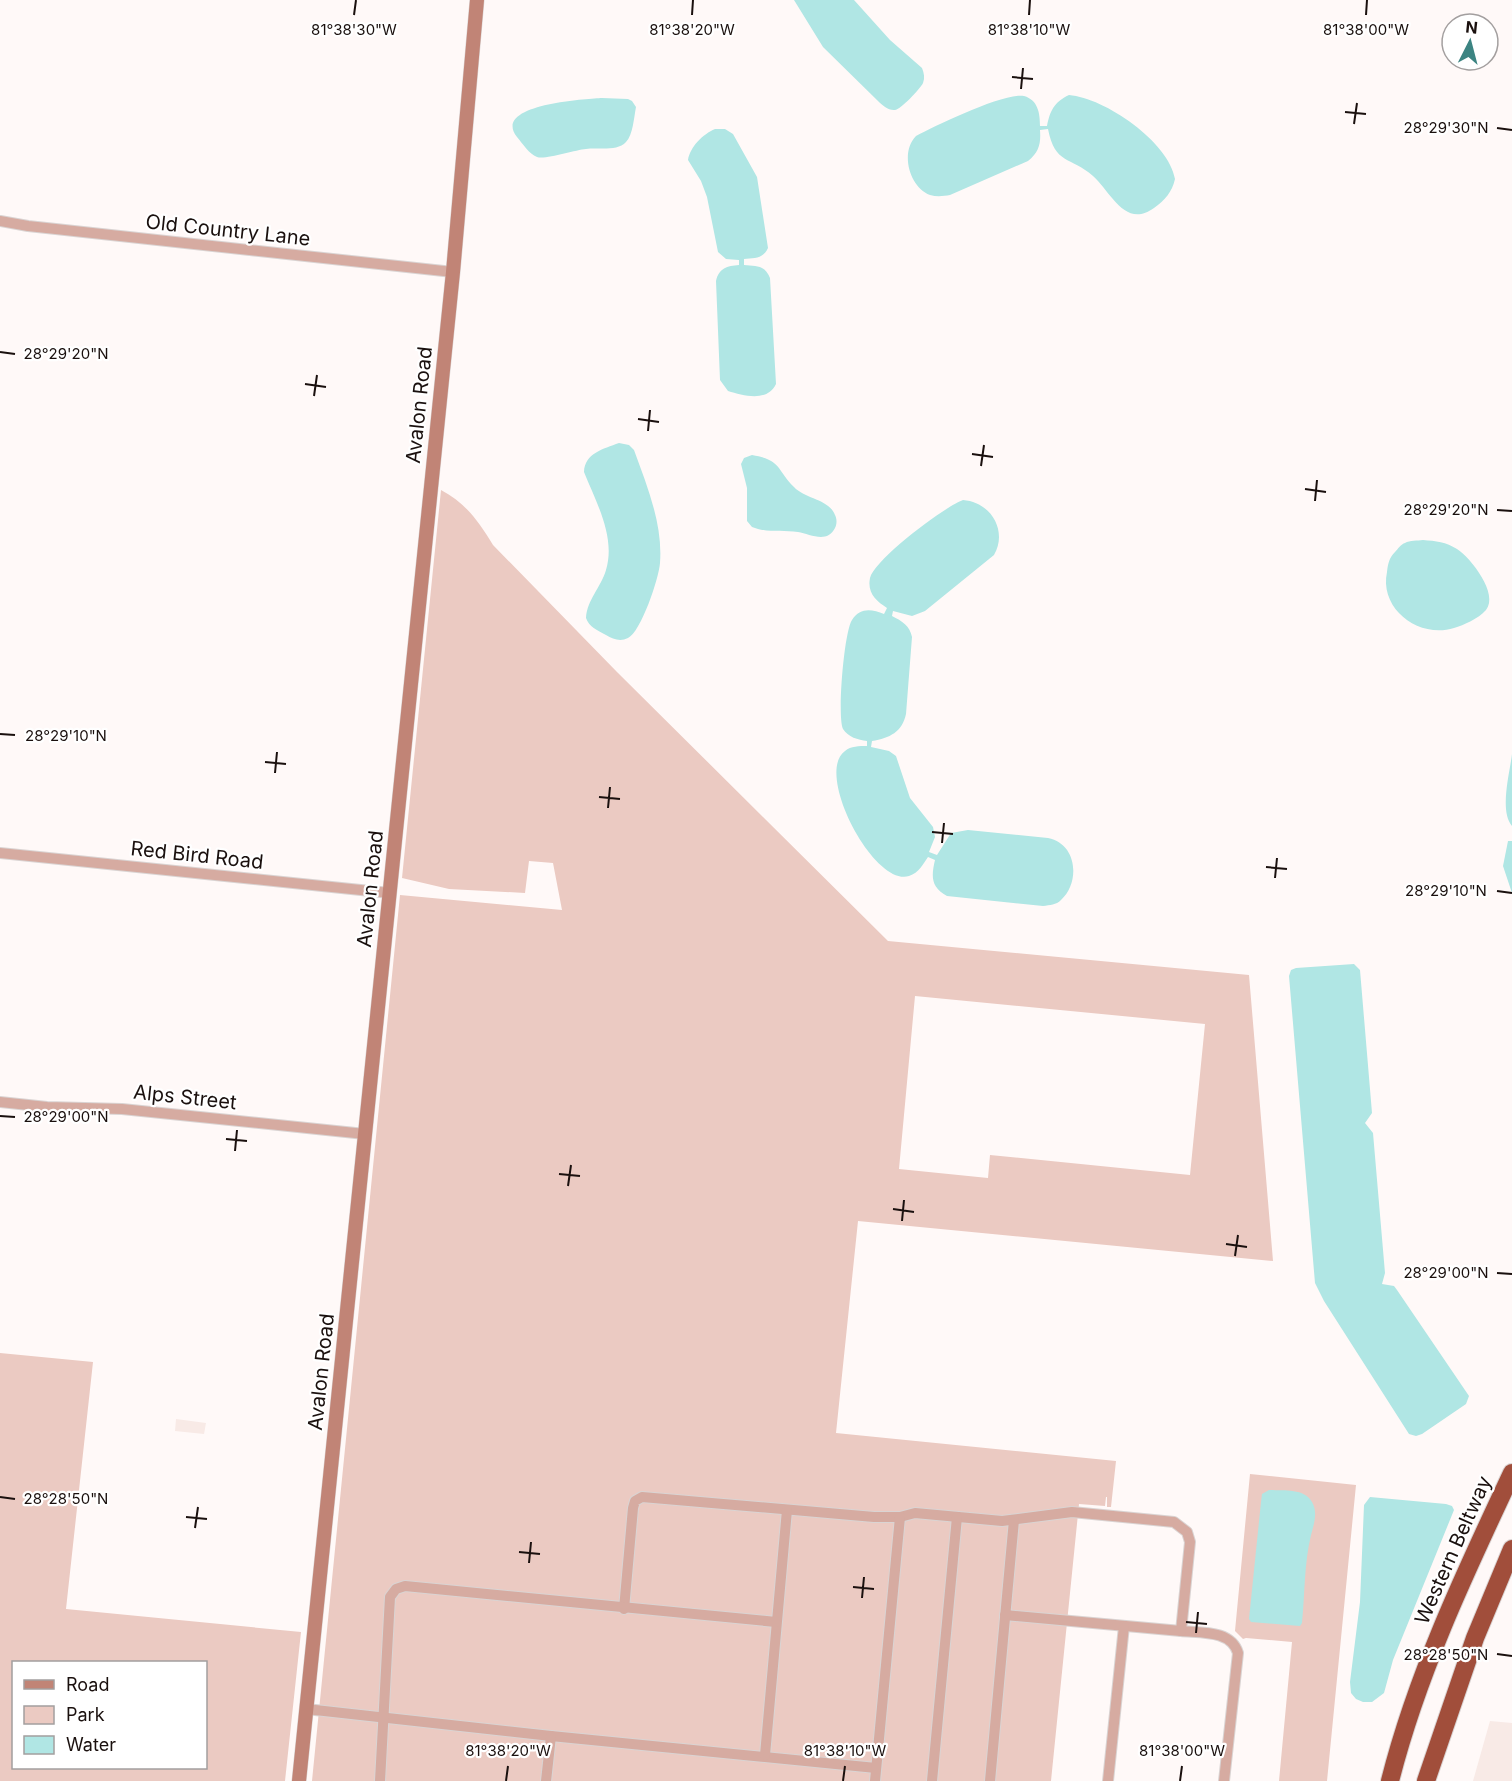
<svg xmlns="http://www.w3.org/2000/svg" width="1512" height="1781" font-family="Inter,sans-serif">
  <rect width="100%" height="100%" fill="#fff9f8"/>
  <g fill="#f8eae6">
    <path d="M176 1419 206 1423 204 1434 175 1431Z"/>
    <path d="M1490 1721 1512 1723V1781H1473Z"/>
  </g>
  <g fill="#ebcac2" fill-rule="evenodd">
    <path d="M441 490C466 503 479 522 493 545L617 672 888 941 1249 975 1273 1261 858 1221 836 1433 1116 1461 1111 1507H1107V1497H1106L1105 1506 1079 1504 1051 1781H312L400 895 562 910 553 863 529 861 525 893 449 889 402 878ZM915 996 1205 1024 1190 1175 990 1155 988 1178 899 1169Z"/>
    <path d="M0 1353 93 1362 66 1609 301 1632 285 1781H0ZM14 1662H206V1768H14Z"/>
    <path d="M1250 1474 1356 1485 1327 1781H1279L1292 1642 1246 1638 1243 1639 1235 1631Z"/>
  </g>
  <g fill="#b0e6e4">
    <path d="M794 0H854L890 40 922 68C924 73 925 78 923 83 921 88 900 110 895 110 889 111 882 105 878 101L823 47Z"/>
    <path d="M1069 95C1105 98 1169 142 1175 179 1172 192 1165 200 1154 208 1125 229 1111 192 1093 176 1070 156 1055 165 1048 129L1040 130C1041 144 1039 152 1028 161L950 195C944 196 937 197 930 195 909 187 900 152 916 136 935 126 1005 92 1024 96 1038 100 1040 113 1040 126H1047C1050 111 1054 102 1069 95Z"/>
    <path d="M602 98 628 99 632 101 636 107C634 117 633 135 626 142 617 152 598 147 586 149 575 150 545 160 537 157 529 154 523 144 517 137 491 104 587 99 602 98Z"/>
    <path d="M715 129H725L733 134 757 177 768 248C763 259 754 258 744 259V265C756 266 765 265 770 278L776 384C768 402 744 396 728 391L720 380 716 281C719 268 727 266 739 265V260L726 259 718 252 707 197 701 181 688 160C690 147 703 134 715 129Z"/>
    <path d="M619 443 629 445 634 450C647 486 663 524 660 563 659 578 641 632 628 638 620 642 613 639 606 635 597 630 589 627 586 618 587 600 601 587 606 570 616 537 596 502 584 472 585 453 603 449 619 443Z"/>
    <path d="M752 455C782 460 776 469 794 487 805 499 829 499 835 515 837 519 837 524 835 528 827 544 810 534 798 532 782 530 767 533 752 527L747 521V488L741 464 744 458Z"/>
    <path d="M963 500C991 502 1008 531 994 555L925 611 912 616 893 611 892 616C902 621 910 626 912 637L906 714C902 732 890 738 872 741L871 747 889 751 896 756 910 798 933 827 935 837 929 852 937 855 951 833 968 830 1048 838C1078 844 1080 883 1061 900 1056 905 1050 905 1043 906L947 896C931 887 931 877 935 860L928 857C923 864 919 873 909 876 874 887 814 773 845 751 851 746 859 746 867 746V741C858 740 848 737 843 729 837 717 844 632 852 620 860 607 872 609 884 614L887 608C876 601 867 593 870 578 875 559 944 507 963 500Z"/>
    <path d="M1423 540C1436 541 1446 542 1457 549 1471 558 1499 594 1486 610 1478 619 1464 625 1454 628 1419 639 1379 609 1387 572 1388 564 1389 558 1395 552 1398 549 1401 544 1405 543 1410 540 1417 541 1423 540Z"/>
    <path d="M1512 754V826C1499 811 1510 772 1512 754Z"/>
    <path d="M1508 841H1512V893L1503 866Z"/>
    <path d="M1354 964 1360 970 1372 1113 1365 1123 1373 1133 1385 1273 1382 1284 1394 1286 1397 1290 1469 1396 1466 1404 1422 1434 1416 1436 1409 1434 1324 1301 1315 1283 1289 976 1291 970 1296 968Z"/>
    <path d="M1269 1490C1284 1491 1304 1488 1312 1502 1318 1512 1314 1524 1311 1535 1304 1564 1305 1593 1302 1623L1300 1626 1251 1622 1249 1619 1261 1502 1262 1494Z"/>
    <path d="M1370 1497 1446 1504 1452 1506 1454 1510 1393 1660 1384 1693 1372 1702H1363L1356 1699 1351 1693 1350 1682 1360 1602 1364 1505Z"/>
  </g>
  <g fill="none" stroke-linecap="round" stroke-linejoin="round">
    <g stroke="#dad4d3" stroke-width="12">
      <g id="street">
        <path d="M0 221 28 226 453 272"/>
        <path d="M0 853 390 893"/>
        <path d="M0 1102 47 1107 122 1109 365 1134"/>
        <path d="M624 1609 633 1508 635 1501 642 1497 874 1517H900L915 1513 1002 1521 1072 1512 1174 1522 1187 1532 1190 1542 1181 1631C1201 1633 1231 1630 1238 1653L1224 1781"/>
        <path d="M1005 1615 1181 1631"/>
        <path d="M306 1709 551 1736 876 1768"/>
        <path d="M765 1755 787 1510"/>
        <path d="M380 1781 390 1597 396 1589 405 1586 776 1622"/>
        <path d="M546 1781 551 1736"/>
        <path d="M875 1781 900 1517"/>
        <path d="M932 1781 957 1517"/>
        <path d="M990 1781 1014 1520"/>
        <path d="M1108 1781 1124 1626"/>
      </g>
    </g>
    <g stroke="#dad4d3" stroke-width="15">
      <path id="secondary" d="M299 1781 453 272 477 0"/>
    </g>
    <g stroke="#dad4d3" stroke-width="20">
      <g id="highway">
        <path d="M1390 1781C1417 1674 1465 1573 1512 1473"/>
        <path d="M1426 1781 1475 1638 1512 1549"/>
      </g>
    </g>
    <use href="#street" stroke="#d6aba1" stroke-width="10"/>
    <use href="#secondary" stroke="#c18476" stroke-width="14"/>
    <use href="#highway" stroke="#a14e3b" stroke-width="18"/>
  </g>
  <path fill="none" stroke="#1a100e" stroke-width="2" d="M354 15 356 0M692 15 693 0M1029 15 1030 0M1366 15 1367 0M1012 77 1033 79M1021 89 1023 68M1345 112 1366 114M1354 124 1357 103M1497 128 1512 130M0 352 15 354M305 384 326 387M314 396 317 375M638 419 659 422M648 431 650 410M972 454 993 457M981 466 984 445M1305 489 1326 492M1315 501 1317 480M1497 510 1512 511M0 734 15 735M265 762 286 764M275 773 277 752M599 797 620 799M608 808 610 787M932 832 953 834M942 843 944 823M1266 867 1287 869M1275 878 1277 858M1497 891 1512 893M0 1116 15 1117M226 1139 247 1141M235 1151 237 1130M559 1174 580 1176M568 1186 571 1165M893 1209 914 1212M902 1221 904 1200M1226 1244 1247 1247M1235 1256 1238 1235M1497 1273 1512 1274M0 1497 15 1499M186 1517 207 1519M195 1528 198 1507M519 1552 540 1554M529 1563 531 1542M853 1587 874 1589M862 1598 864 1577M1186 1622 1207 1624M1196 1633 1198 1612M1497 1654 1512 1656M506 1781 508 1766M843 1781 845 1766M1180 1781 1182 1766"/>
  <g text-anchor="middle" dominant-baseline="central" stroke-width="4.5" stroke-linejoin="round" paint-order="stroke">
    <g font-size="20" fill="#1a100e" stroke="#fff">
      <text transform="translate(228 230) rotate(6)">Old Country Lane</text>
      <text transform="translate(419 405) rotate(-84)">Avalon Road</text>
      <text transform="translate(197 855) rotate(6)">Red Bird Road</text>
      <text transform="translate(370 889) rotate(-84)">Avalon Road</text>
      <text transform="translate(185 1097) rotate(6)">Alps Street</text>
      <text transform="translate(321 1372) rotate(-84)">Avalon Road</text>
      <text transform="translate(1453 1550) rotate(-66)">Western Beltway</text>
    </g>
  </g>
  <g font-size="15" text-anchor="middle" fill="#1a100e" stroke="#fff" stroke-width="4.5" stroke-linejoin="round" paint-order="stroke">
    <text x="354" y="35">81°38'30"W</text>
    <text x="692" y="35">81°38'20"W</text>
    <text x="1029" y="35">81°38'10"W</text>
    <text x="1366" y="35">81°38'00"W</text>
    <text x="1446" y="133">28°29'30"N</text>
    <text x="66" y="359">28°29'20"N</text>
    <text x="1446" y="515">28°29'20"N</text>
    <text x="66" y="741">28°29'10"N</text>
    <text x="1446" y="896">28°29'10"N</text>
    <text x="66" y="1122">28°29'00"N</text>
    <text x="1446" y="1278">28°29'00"N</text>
    <text x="66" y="1504">28°28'50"N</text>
    <text x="1446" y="1660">28°28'50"N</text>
    <text x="508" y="1756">81°38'20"W</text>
    <text x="845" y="1756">81°38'10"W</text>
    <text x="1182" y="1756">81°38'00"W</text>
  </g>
  <rect x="12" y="1661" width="195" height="108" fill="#ffffff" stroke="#a39f9f" stroke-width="1.5"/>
  <rect x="24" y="1680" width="30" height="9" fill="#c18476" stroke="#a39f9f" stroke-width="1.5"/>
  <text x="66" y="1691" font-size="18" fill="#1a100e">Road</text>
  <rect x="24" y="1706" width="30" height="18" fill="#ebcac2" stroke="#a39f9f" stroke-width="1.5"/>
  <text x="66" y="1721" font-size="18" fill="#1a100e">Park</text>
  <rect x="24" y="1736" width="30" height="18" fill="#b0e6e4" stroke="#a39f9f" stroke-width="1.5"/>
  <text x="66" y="1751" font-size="18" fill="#1a100e">Water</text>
  <g transform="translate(1470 42) rotate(6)"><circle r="28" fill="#ffffff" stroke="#a39f9f" stroke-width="1.5"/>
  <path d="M0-4.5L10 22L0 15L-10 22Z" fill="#3c8482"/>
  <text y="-9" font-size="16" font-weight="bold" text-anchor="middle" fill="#1a100e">N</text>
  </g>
</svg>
